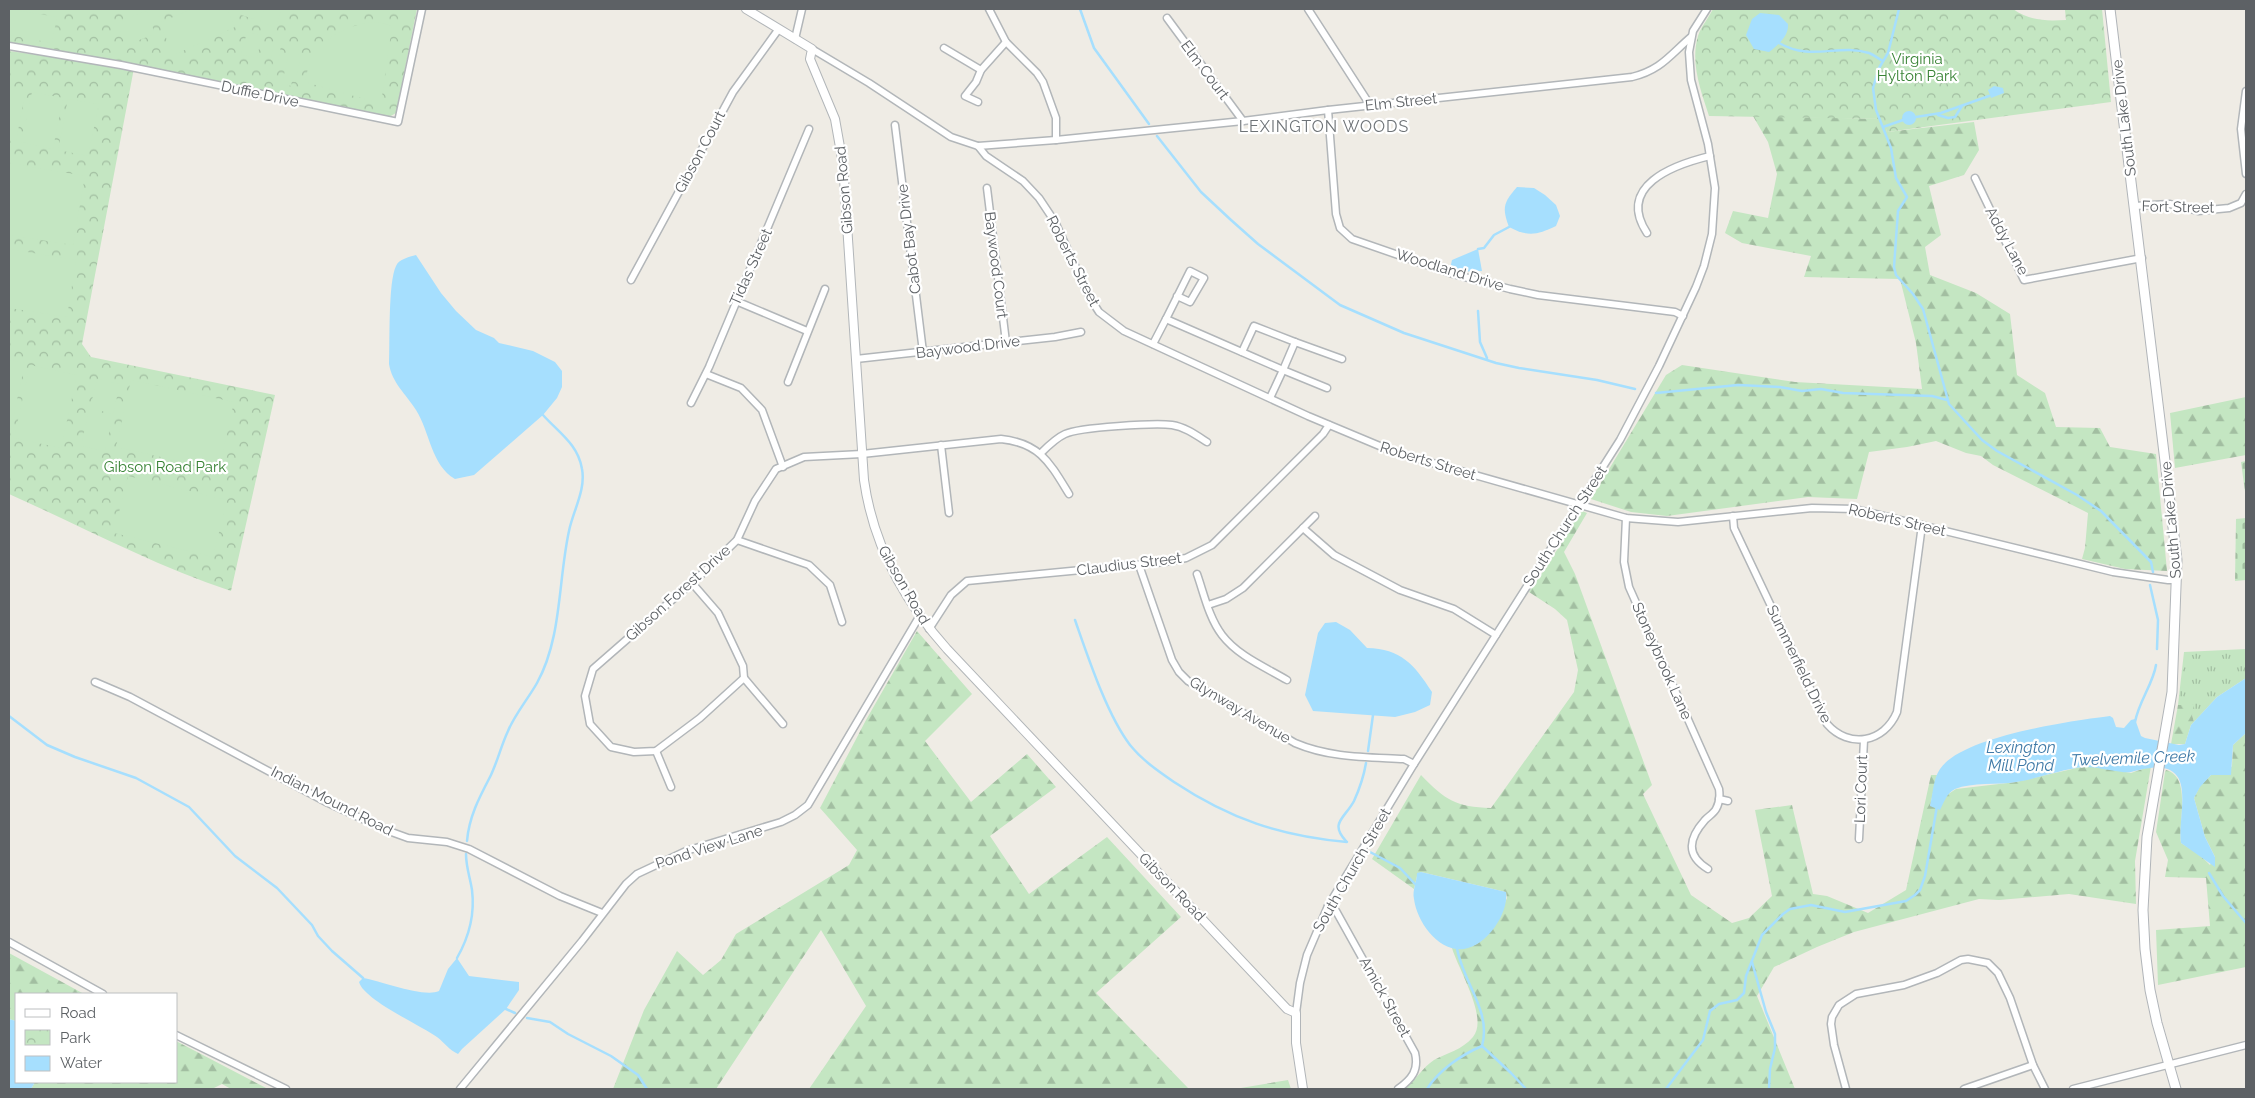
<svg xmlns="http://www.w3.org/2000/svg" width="2255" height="1098" font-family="Raleway,sans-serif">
  <defs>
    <pattern id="grass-tufts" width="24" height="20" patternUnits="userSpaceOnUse" patternTransform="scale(1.25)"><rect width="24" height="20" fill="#c4e6c2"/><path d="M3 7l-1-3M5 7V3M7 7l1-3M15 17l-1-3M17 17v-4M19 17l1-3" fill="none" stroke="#a2bea1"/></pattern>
    <pattern id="forest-firs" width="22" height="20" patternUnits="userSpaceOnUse" patternTransform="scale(1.25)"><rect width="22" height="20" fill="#c4e6c2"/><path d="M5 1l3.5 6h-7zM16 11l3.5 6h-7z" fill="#a2bea1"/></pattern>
    <pattern id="cemetery-stones" width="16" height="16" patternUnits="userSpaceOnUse" patternTransform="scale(1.25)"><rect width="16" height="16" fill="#c4e6c2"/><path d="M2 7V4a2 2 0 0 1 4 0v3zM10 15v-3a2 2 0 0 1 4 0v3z" fill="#a2bea1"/></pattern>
    <pattern id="park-crowns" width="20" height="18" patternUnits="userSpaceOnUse" patternTransform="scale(1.25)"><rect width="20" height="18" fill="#c4e6c2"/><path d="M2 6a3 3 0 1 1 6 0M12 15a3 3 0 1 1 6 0" fill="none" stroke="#a2bea1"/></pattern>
  </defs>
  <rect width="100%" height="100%" fill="#efece5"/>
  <path fill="url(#grass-tufts)" d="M2246 649V678L2217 697 2194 722 2192 715 2178 705 2184 652Z"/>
  <g fill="url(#forest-firs)">
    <path d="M1753 116 1884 119 1887 132 1974 122 1979 150 1964 175 1929 186 1941 235 1925 247 1930 275 1976 293 2010 314 2017 375 2045 393 2056 427 2100 428 2110 447 2156 454 2167 571 2125 569 2082 559 2085 548 2088 513 1993 465 1981 456 1966 453 1936 441 1907 447 1869 452 1857 499 1808 497 1667 516 1631 512 1591 499 1666 375 1682 365 1795 382 1922 389 1916 343 1900 279 1804 277 1811 256 1742 243 1725 233 1733 211 1768 218 1777 174 1768 142Z"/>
    <path d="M2246 397V455L2175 468 2170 413Z"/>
    <path d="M1580 510 1587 513 1564 552 1575 574 1652 785 1643 794 1691 895 1732 923 1749 918 1772 896 1755 810 1792 805 1813 894 1827 896 1868 913 1906 890 1931 775H1937L1930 806 1956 789 2016 782 2081 767H2100L2131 773 2151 766 2135 861 2136 904 2069 894 1999 900 1979 899 1854 932 1817 947 1774 967 1757 996 1795 1089H1404C1415 1081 1423 1067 1434 1060 1447 1053 1462 1050 1473 1037 1489 1018 1458 969 1452 948 1486 952 1496 924 1507 898L1506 892 1421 872 1417 876 1414 889 1372 859 1421 775C1445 800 1456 807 1491 808L1574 692 1578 670 1567 620 1555 609 1529 592 1557 550Z"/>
    <path d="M917 631 972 694 925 741 971 802 1027 754 1056 787 990 836 1029 894 1107 837 1181 917 1096 993 1189 1089H809L866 1006 821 930 716 1089H613L644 1010 677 951 703 975 721 960 736 934 849 865 857 850 820 808 866 720Z"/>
    <path d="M2178 705H2194L2192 715 2194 722 2191 725 2185 744H2171Z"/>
    <path d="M2246 733V967L2158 985 2156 930 2210 926 2206 878 2165 877 2168 860 2156 832 2165 772 2166 770C2192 777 2178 822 2181 843L2200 855 2210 865 2215 857 2205 837 2194 798 2200 786 2211 775H2226L2232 766 2233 745Z"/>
    <path d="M9 953 84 994H16V1021L9 1019Z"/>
    <path d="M176 1041 268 1089H231L222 1084 212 1089H31L35 1082H176Z"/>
    <path d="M1288 1080 1291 1089H1235Z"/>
  </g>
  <g fill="url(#cemetery-stones)">
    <path d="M2246 461V499L2241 462Z"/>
    <path d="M2246 518V580L2235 581 2236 519Z"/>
  </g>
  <g fill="url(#park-crowns)">
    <path d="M9 9H417L396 113 389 117 119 61 9 42Z"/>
    <path d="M1713 9H2013C2030 21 2045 21 2066 20L2065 10 2102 9 2111 102 1887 132 1883 119 1709 116C1701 91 1690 63 1698 36 1701 27 1709 17 1713 9Z"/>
    <path d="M9 51 134 68 82 344 91 357 275 395 231 591C153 565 83 527 9 494Z"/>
  </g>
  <g fill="#c4e6c2">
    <path d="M9 9 57 17 52 43 9 35Z"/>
    <path d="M154 9H177L158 17Z"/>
    <path d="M192 9H227L235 27 174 55 159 23Z"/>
    <path d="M243 9H258L254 19 241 15Z"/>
    <path d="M264 9H282L276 27 260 22Z"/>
    <path d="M147 11 155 34 126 45 117 22Z"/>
    <path d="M379 22 392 26 382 97 375 102 305 82C310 44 342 23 379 22Z"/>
    <path d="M247 32 262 35 257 58 241 55Z"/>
    <path d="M274 45 281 46 278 61 271 60Z"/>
    <path d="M292 49 299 50 298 54 301 55 295 82 292 81 291 86 284 84 285 80 283 79 289 52 291 53Z"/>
    <path d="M270 65 276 66 273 81 266 80Z"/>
    <path d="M9 87 26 90 16 141 9 140Z"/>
    <path d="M32 92 63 98 53 149 21 142Z"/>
    <path d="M68 99 99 104 88 156 58 150Z"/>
    <path d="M9 163 85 176 73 245 9 235Z"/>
    <path d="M9 249 76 260 67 317 9 308Z"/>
    <path d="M9 360 25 363 9 437Z"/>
    <path d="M30 365 77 375 61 448 14 438Z"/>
    <path d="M97 379 120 384 113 414 90 408Z"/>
    <path d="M131 380 234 402 219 470 116 447Z"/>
    <path d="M88 414 112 420 105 451 81 446Z"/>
    <path d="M128 476 227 500 213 557 114 533Z"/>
  </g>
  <g fill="#a6dffe">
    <path d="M1760 13 1779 15 1788 24C1789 36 1778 45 1769 52L1754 49 1746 35 1752 19Z"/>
    <path d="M1994 86 2003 88 2004 93 1991 98 1988 90Z"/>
    <circle cx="1909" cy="118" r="7"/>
    <path d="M1517 187 1534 188 1545 195 1556 205 1560 216 1556 226C1537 235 1528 237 1509 227 1502 208 1503 203 1517 187Z"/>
    <path d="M1478 249 1482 271 1456 272 1450 269 1452 260Z"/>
    <path d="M416 255 441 293 456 311 476 330 494 338 499 343 533 351 555 362 562 371V387L557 398 543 415 474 475 455 479C431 465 430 432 416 410 406 394 392 383 389 364 390 343 388 282 396 266 399 259 409 257 416 255Z"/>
    <path d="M1336 622 1350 630 1367 648C1401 649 1414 664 1432 692L1430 705 1415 712 1395 717 1313 711 1305 695 1318 633 1325 623Z"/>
    <path d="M2246 678V733L2233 745 2231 775H2211L2200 787 2194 798 2205 837 2215 857V867L2181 843C2178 826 2188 790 2177 776 2167 762 2144 769 2131 772 2124 774 2096 766 2083 767 2062 769 2037 779 2016 782 1998 785 1972 782 1955 789 1947 793 1944 802 1940 810L1930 806C1933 794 1933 779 1940 769 1962 736 2071 721 2110 716L2113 718 2116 727 2124 728 2131 720 2135 719 2141 736 2145 738 2179 745 2185 744 2191 725 2217 697Z"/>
    <path d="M1421 872 1506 892C1509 914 1486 946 1464 949 1438 952 1417 922 1414 899 1412 890 1417 882 1417 873Z"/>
    <path d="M457 958 469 976 519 982V990L506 1009 462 1049 458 1054C449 1050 445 1043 437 1037 420 1025 364 1000 359 982L363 978C381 981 424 998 439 991L448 969Z"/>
    <path d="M9 1019 16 1021V1082H35L31 1089H9Z"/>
  </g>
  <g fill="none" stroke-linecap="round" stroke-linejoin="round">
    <g stroke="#a6dffe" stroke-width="2.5">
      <path d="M1080 9 1094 48 1149 124"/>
      <path d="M1899 9 1888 53 1879 68 1873 88 1876 110 1891 148 1896 178 1907 197 1898 211 1894 267 1896 275 1913 294 1923 309 1949 404 1982 440 1997 451 2077 495 2101 511 2151 562 2153 572"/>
      <path d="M1779 43C1812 62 1838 43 1869 53 1874 55 1879 59 1883 61"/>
      <path d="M1938 115 1948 118 1955 117 1962 106"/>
      <path d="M1916 117 1941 113 1989 96"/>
      <path d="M1883 127 1903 120"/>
      <path d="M1157 136 1201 192 1231 220 1258 244 1340 305 1404 333 1496 363 1519 368 1597 380 1635 389"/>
      <path d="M1478 249 1484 248 1494 235 1509 227"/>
      <path d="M1478 311 1480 342 1487 358"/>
      <path d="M1656 393 1738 385 1780 387 1802 391 1821 389 1843 393 1932 396 1947 400"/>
      <path d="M2150 585 2158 620 2157 649"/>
      <path d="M1075 620C1088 657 1107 715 1130 745 1142 760 1158 771 1174 782 1230 819 1280 836 1347 842"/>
      <path d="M9 716 47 745 75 757 136 778 189 807 235 856 277 888 312 925 318 936 332 951 363 978"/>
      <path d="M2135 722C2139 701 2153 684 2156 665"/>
      <path d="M1368 751 1373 715"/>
      <path d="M467 841C469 817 479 798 490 777 497 763 501 746 508 731 515 714 528 699 537 683 562 638 558 581 569 531 573 511 586 490 582 469 578 444 558 432 543 415"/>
      <path d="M1346 841C1329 823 1345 818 1354 801 1359 790 1364 775 1366 763"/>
      <path d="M1370 852 1400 868 1415 884"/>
      <path d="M2209 873 2223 896 2246 923"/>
      <path d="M1457 948C1462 981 1492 1011 1482 1046"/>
      <path d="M457 958C469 937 475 914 472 890 470 877 466 867 466 854"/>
      <path d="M1752 962 1766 1012 1775 1034V1048L1770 1069 1769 1089"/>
      <path d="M506 1009 515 1013"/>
      <path d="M527 1018 550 1022 568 1034 611 1056 638 1075 647 1089"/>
      <path d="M1482 1046 1511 1073 1526 1089"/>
      <path d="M1427 1089C1439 1070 1461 1055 1482 1046"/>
      <path d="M1666 1089 1703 1040 1710 1011 1719 1004 1737 1000 1744 993 1746 976 1762 935 1783 914 1790 909 1811 905 1845 912 1906 901 1915 895 1920 890 1925 876 1937 806"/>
    </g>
    <g stroke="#b2b6b9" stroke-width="9">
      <g id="minor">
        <path d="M989 9 1006 42 1037 73 1043 82 1056 118V140"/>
        <path d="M1308 9 1370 105"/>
        <path d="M1167 18 1243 121"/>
        <path d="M795 39 802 9"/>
        <path d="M9 46 121 65 398 122 422 9"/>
        <path d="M944 48 981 70"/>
        <path d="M812 49 869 83 951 137 978 146 986 156 1023 181 1039 198 1055 222 1090 298 1099 312 1124 331 1308 416 1394 452 1626 518 1678 522 1812 508 1855 509 2113 572 2168 580H2176"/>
        <path d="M2246 91 2241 129 2246 174"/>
        <path d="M978 102 965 96 976 82 981 70 1006 42"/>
        <path d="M1328 110 1336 214 1340 228 1352 239 1453 274 1510 289 1538 295 1675 312 1683 316"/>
        <path d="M895 125 923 352"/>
        <path d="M978 146 1056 140 1243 121 1328 110 1632 77C1661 70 1670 55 1691 37"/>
        <path d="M1975 178 2024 280 2142 258"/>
        <path d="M987 188 1006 342"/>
        <path d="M2134 206 2170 204 2198 211 2229 208 2241 203 2246 194"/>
        <path d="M1647 233C1616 186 1673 165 1710 156"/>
        <path d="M631 280 733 92 778 30"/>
        <path d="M1177 296 1190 302 1204 278 1190 271 1166 319 1283 370 1270 398"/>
        <path d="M736 301 807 331"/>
        <path d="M1153 344 1166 319"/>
        <path d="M1242 352 1254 326 1295 342"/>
        <path d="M856 359 1055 337 1081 332"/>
        <path d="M706 374 741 388 762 410 783 467"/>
        <path d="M788 382 825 289"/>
        <path d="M1327 388 1283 370 1295 342 1342 359"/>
        <path d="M691 403 709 367 809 129"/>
        <path d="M941 445 949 513"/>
        <path d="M1041 453C1048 446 1056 438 1065 434 1080 427 1155 423 1172 425 1185 427 1196 435 1207 442"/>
        <path d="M1733 516 1734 528 1827 724C1849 749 1884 743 1897 712L1922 525"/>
        <path d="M1626 518 1624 562 1629 587 1719 789C1720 796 1720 802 1716 809 1714 813 1709 816 1705 820 1689 838 1685 855 1708 869"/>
        <path d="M1303 528 1334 555 1400 590 1454 609 1496 635"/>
        <path d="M737 540 809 565 830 585 842 622"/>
        <path d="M1139 565 1172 660 1179 672 1188 681 1295 743C1330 758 1367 757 1404 759L1414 764"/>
        <path d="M1197 574C1204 594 1209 618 1222 635 1238 656 1265 667 1287 680"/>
        <path d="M692 583 718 613 743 666 744 678 783 724"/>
        <path d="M1208 605 1226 599 1243 588 1315 516"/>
        <path d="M929 629 951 595 967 581 1165 562 1186 558 1212 545 1323 434 1329 425"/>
        <path d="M744 678 700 718 656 751 634 752 611 747 590 724 585 696 593 669 704 572 737 540 755 501 776 469 804 457 862 454 1001 439C1040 443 1050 463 1069 494"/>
        <path d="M95 682 130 697 328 803 386 830 408 838 447 842 469 849 560 896 602 913"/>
        <path d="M656 751 671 787"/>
        <path d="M1719 799 1728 801"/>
        <path d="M1859 839 1864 740"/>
        <path d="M1328 906 1336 911 1415 1053C1419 1070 1412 1079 1398 1089"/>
        <path d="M9 942 103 994"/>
        <path d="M1296 1013 1300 983 1307 955 1328 906 1414 764 1620 440 1659 366 1696 287 1704 266 1712 234 1715 188 1708 144 1691 80 1689 52 1693 31 1707 9"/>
        <path d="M176 1035 286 1089"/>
        <path d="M460 1089 582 941 626 884 637 874 686 851 781 822 795 815 808 805 919 617"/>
        <path d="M1846 1089 1834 1045 1831 1024 1832 1017 1839 1005 1856 994 1904 985 1937 973 1961 960 1968 959 1988 963 1998 973 2010 998 2033 1065 2045 1089"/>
        <path d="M1964 1089 2033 1065"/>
        <path d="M2073 1089 2246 1045"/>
      </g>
    </g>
    <g stroke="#b2b6b9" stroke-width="10">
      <path id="tertiary" d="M746 9 812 49 810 59 835 119 843 164 864 480C873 544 904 601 947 649L1287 1009 1296 1013V1043L1303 1089"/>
    </g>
    <g stroke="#b1b5b9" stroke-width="11">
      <path id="secondary" d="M2110 9 2177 560 2172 692 2147 837 2143 910 2145 949 2150 990 2157 1023 2176 1089"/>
    </g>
    <use href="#minor" stroke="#fff" stroke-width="6"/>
    <use href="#tertiary" stroke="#fff" stroke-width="8"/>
    <use href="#secondary" stroke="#fff" stroke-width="9"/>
  </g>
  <g text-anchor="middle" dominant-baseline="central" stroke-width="4.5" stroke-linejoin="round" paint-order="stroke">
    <g font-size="15" fill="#388335" stroke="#fff">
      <text x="1917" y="59">Virginia<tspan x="1917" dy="17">Hylton Park</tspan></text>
      <text x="165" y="467">Gibson Road Park</text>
    </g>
    <g font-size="15" fill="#5d6165" stroke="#fff">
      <text transform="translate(1205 70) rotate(53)">Elm Court</text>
      <text transform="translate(260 94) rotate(12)">Duffie Drive</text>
      <text transform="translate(1401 102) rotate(-6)">Elm Street</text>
      <text transform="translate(2124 118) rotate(-97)">South Lake Drive</text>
      <text transform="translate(700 152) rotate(-62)">Gibson Court</text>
      <text transform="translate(844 190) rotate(-95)">Gibson Road</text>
      <text transform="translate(2178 207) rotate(1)">Fort Street</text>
      <text transform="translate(909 239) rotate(-97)">Cabot Bay Drive</text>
      <text transform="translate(2007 241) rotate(62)">Addy Lane</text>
      <text transform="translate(1073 261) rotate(63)">Roberts Street</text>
      <text transform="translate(996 265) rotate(83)">Baywood Court</text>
      <text transform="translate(751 267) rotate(-66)">Tidas Street</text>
      <text transform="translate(1450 270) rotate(17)">Woodland Drive</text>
      <text transform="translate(968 347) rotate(-7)">Baywood Drive</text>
      <text transform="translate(1428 461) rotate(17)">Roberts Street</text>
      <text transform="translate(1897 520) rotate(13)">Roberts Street</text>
      <text transform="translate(2171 520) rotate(-95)">South Lake Drive</text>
      <text transform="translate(1565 526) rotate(-57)">South Church Street</text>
      <text transform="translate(1129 564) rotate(-7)">Claudius Street</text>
      <text transform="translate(904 585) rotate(60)">Gibson Road</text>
      <text transform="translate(678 593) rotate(-42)">Gibson Forest Drive</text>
      <text transform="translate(1662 661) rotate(66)">Stoneybrook Lane</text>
      <text transform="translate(1799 664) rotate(64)">Summerfield Drive</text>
      <text transform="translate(1240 710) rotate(31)">Glynway Avenue</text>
      <text transform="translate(1861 789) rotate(-88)">Lori Court</text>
      <text transform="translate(332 801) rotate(27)">Indian Mound Road</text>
      <text transform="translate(709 847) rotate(-18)">Pond View Lane</text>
      <text transform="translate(1352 870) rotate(-60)">South Church Street</text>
      <text transform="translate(1172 887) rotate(46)">Gibson Road</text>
      <text transform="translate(1385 997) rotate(61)">Amick Street</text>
    </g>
    <g font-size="16" letter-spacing="1" fill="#6e7377" stroke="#fff">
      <text x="1324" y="126">LEXINGTON WOODS</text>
    </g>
    <g font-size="16" font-style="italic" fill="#3f7aa7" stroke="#fff">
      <text x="2021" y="747">Lexington<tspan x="2021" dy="18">Mill Pond</tspan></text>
      <text transform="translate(2133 758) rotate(-2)">Twelvemile Creek</text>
    </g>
  </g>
  <rect width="2255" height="1098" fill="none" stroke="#5d6165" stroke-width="20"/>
  <rect x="15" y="993" width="162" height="90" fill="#ffffff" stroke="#bec0c1"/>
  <rect x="25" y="1009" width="25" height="8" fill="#ffffff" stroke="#bec0c1"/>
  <text x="60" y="1018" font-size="15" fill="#5d6165">Road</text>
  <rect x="25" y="1030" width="25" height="15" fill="url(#park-crowns)" stroke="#bec0c1"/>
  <text x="60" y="1043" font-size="15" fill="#5d6165">Park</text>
  <rect x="25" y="1056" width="25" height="15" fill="#a6dffe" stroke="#bec0c1"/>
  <text x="60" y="1068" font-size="15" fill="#5d6165">Water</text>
</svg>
